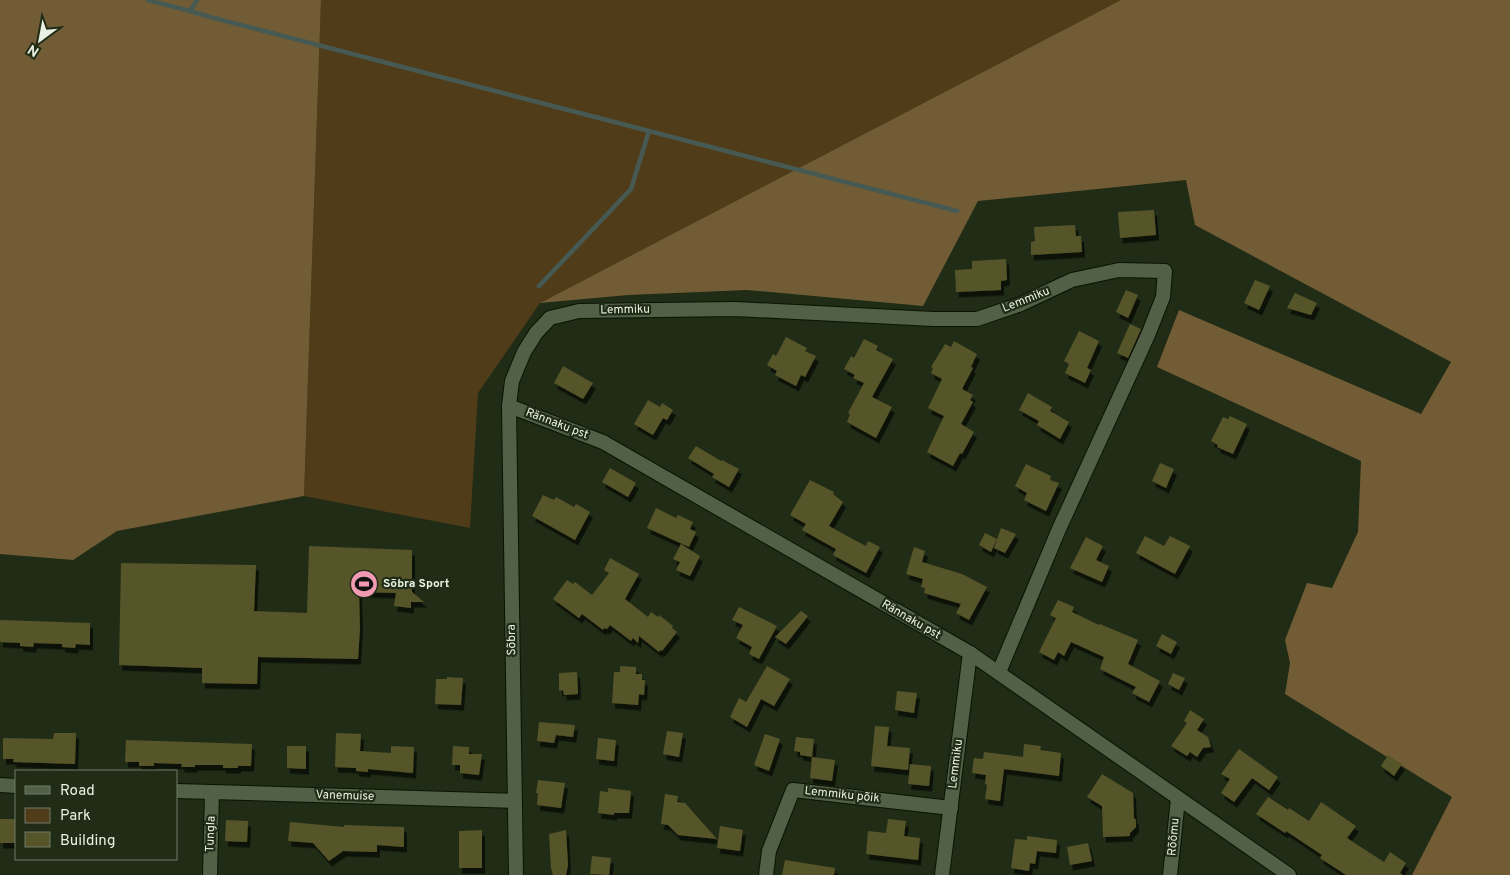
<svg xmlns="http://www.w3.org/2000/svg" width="1510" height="875" font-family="Overpass,sans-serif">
  <defs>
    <filter id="shadow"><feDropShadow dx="3" dy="5.5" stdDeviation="0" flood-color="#0009"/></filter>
  </defs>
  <rect width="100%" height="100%" fill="#202c16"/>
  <path fill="#503c18" d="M321 0H1121L540 303 478 393 470 528 304 496Z"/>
  <g fill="#725c35">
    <path d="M0 0H321L304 496 117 531 73 560 0 554Z"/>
    <path d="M1121 0H1510V875H1412L1452 797 1285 694 1290 663 1285 640 1307 583 1332 588 1358 532 1361 461 1157 367 1179 310 1421 414 1451 362 1195 225 1186 180 978 201 923 306 747 290 628 295 540 303Z"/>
  </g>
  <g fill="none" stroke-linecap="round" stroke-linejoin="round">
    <g stroke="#465a53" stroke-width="4.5">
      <path d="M148 0 190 11 197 0"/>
      <path d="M190 11 210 17"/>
      <path d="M214 18 957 211"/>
      <path d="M539 286 631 189 649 131"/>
    </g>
  </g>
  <g fill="#565429" filter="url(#shadow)">
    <path d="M1154 210 1156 235 1120 238 1118 212Z"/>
    <path d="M1075 225 1076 236H1081L1082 252 1031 255V242L1035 241 1034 227Z"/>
    <path d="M1006 259 1007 280 1001 281V290L956 292 955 270 972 269V261Z"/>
    <path d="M1255 280 1270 286 1259 310 1244 303Z"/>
    <path d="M1126 290 1138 295 1128 318 1116 312Z"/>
    <path d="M1295 293 1317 303 1311 315 1287 308Z"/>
    <path d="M1130 324 1141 329 1128 358 1117 353Z"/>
    <path d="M1079 331 1099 341 1087 368 1091 370 1085 383 1065 373 1069 364 1064 361Z"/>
    <path d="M786 337 807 348 805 351 816 356 805 377 801 375 796 386 775 375 777 371 767 365 773 354 776 356Z"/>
    <path d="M864 339 878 346 876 350 893 359 872 397 892 407 876 438 847 422 850 414 848 413 864 383 853 378 855 375 844 369 851 356 854 358Z"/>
    <path d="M954 341 977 354 971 367 973 368 962 389 973 395 970 400 973 402 961 424 974 432 962 454 960 453 953 466 927 452 944 416 928 408 942 379 931 373 933 368 931 367 945 344 951 347Z"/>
    <path d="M563 366 593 383 583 399 554 383Z"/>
    <path d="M1028 393 1052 407 1050 411 1069 422 1060 439 1037 425 1039 421 1019 410Z"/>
    <path d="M648 400 660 407 662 403 673 410 667 420 663 418 653 435 634 424Z"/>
    <path d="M1230 416 1247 424 1233 454 1217 447 1218 445 1211 441 1223 417 1228 419Z"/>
    <path d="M696 446 721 461 722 460 739 469 729 487 712 477 714 474 688 458Z"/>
    <path d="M1160 463 1174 469 1166 488 1152 481Z"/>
    <path d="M1026 464 1051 476 1050 480 1059 483 1046 511 1024 500 1027 493 1015 486Z"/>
    <path d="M610 468 636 483 628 497 602 482Z"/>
    <path d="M810 480 834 492 833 494 843 502 829 526 860 543 866 546 868 541 880 547 866 573 833 555 836 549 802 530 806 524 790 515Z"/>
    <path d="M543 495 554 500 556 497 574 507 576 504 590 512 575 540 532 516Z"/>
    <path d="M656 508 676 518 678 515 693 522 690 529 696 532 689 547 647 528Z"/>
    <path d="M1001 528 1016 534 1005 553 994 548Z"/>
    <path d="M985 533 997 539 991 552 979 545Z"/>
    <path d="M1145 536 1164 546 1170 536 1190 546 1175 574 1136 553Z"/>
    <path d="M1086 537 1103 546 1096 560 1109 566 1102 582 1070 568Z"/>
    <path d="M681 544 700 556 690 576 676 570 680 562 673 559Z"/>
    <path d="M309 546 412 550V592L424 602H411V608L394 606 396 593 359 592 360 628 358 659 258 657 257 684 202 683V668L119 665 121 563 256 565 254 611 307 613Z"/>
    <path d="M914 547 925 551 922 562 962 574 987 587 969 620 956 613 961 604 924 593 925 588 921 587 923 579 906 574Z"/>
    <path d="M610 558 639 574 625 599 648 617 651 612 658 617 659 615 673 626 672 628 677 632 662 651 660 650 659 652 639 636 638 643 633 638 631 641 610 625 607 629 604 628 603 630 582 614 579 618 553 599 567 580 573 584 575 582 592 595 609 573 604 570Z"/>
    <path d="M1058 600 1074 607 1072 612 1099 625 1100 624 1138 640 1128 664 1160 681 1149 702 1132 693 1136 687 1100 669 1104 657 1071 642 1064 656 1058 652 1054 660 1039 652 1056 618 1050 615Z"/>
    <path d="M739 607 777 626 759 659 749 654 752 647 736 638 743 625 732 620Z"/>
    <path d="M801 611 808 616 786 644 775 637Z"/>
    <path d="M0 620 90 623V645L76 644 75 648 62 647V644L34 643 33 647 20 646V643L0 642Z"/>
    <path d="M1162 634 1177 642 1171 654 1156 646Z"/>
    <path d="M620 666 636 667V674H642V680H645L644 695 639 694 638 705 612 703 614 672H620Z"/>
    <path d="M767 666 790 679 774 706 761 699 747 727 730 717 739 698 746 702Z"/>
    <path d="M577 672 578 694 564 695 563 690 559 691V673Z"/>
    <path d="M1173 673 1185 678 1179 690 1168 684Z"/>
    <path d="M447 677 463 678 461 705 435 704 436 679H447Z"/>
    <path d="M897 691 917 693 914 713 895 710Z"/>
    <path d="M1190 710 1204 719 1197 730 1208 737 1211 747 1203 748 1197 757 1190 752 1187 756 1171 746 1187 723 1184 721Z"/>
    <path d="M539 722 575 725 573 737 556 735 554 743 537 741Z"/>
    <path d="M875 726 889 727 887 746 910 748 908 770 871 766Z"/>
    <path d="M667 731 683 733 679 757 663 754Z"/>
    <path d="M54 733H76L75 764 13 762 14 759H3V738L53 739Z"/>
    <path d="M336 733 361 734 360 751 391 753V746L414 747 413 773 368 769V772L356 771V768L335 767Z"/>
    <path d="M765 734 780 739 769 771 754 765Z"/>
    <path d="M796 737 814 739 812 757 800 755V752L794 751Z"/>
    <path d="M598 738 616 740 614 761 596 759Z"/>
    <path d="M126 740 252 744 251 766H238V768H223V765H195V767H181L182 764 154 763V766H139V762H125Z"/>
    <path d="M1024 744 1041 746 1040 750 1061 753 1059 776 1004 769 1000 801 985 799 987 785 985 784 986 775 972 773 974 758 983 759 984 752 1023 757Z"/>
    <path d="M287 746H306V769L287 768Z"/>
    <path d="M453 746 469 747V754H482L479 775 460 773V765H452Z"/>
    <path d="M1239 749 1278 777 1269 790 1252 778 1234 802 1221 793 1230 779 1221 774Z"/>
    <path d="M1388 755 1402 764 1394 776 1381 766Z"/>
    <path d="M812 757 835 760 832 781 810 778Z"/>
    <path d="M910 764 931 766 929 786 908 784Z"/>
    <path d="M1102 774 1133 793 1134 818 1136 820V827L1130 833V836L1103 837 1102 806 1087 797Z"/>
    <path d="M538 780 565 783 561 808 537 805 538 793H536Z"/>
    <path d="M608 788 631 791 629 813H614V815L598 813 600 791 608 792Z"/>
    <path d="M665 794 678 796 677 802 685 803 717 839 678 835 668 825 661 824Z"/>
    <path d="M1268 797 1288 810 1289 808 1309 821 1321 802 1356 826 1347 838 1384 862 1390 852 1406 863 1400 873 1403 875H1346L1320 858 1322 855 1286 831 1285 833 1256 814Z"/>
    <rect x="0" y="819" width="16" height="24"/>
    <path d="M888 819 906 821 904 836 920 838 918 860 866 854 868 831 886 833Z"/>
    <path d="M226 820 248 821 247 842 225 841Z"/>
    <path d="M290 822 344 827V825L404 827V847L377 845V852L343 851 329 861 313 843 288 841Z"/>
    <path d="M720 826 743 830 740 851 717 848Z"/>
    <path d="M482 830V868H459V831Z"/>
    <path d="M566 830 568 865 566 875H553L551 868 549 834Z"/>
    <path d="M1027 836 1057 840 1056 853 1037 851 1035 864 1030 863 1029 871 1011 868 1015 839 1027 840Z"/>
    <path d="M1088 843 1092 861 1070 865 1067 847Z"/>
    <path d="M592 856 611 858 609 875 590 874Z"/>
    <path d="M785 860 835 868 834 875H782Z"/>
  </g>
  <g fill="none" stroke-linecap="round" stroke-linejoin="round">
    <g stroke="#091402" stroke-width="16">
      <g id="minor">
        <path d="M509 406 603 442 970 653 1289 875"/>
        <path d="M0 785 16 786"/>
        <path d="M176 791 515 801"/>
        <path d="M210 875 212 792"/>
        <path d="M516 875 509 406 512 381 524 352 536 333 550 318 579 311 735 309 933 319H977L1021 304 1072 280 1119 270 1165 271 1163 297 1148 335 1059 529 999 672"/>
        <path d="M766 875 769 851 793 790 951 808"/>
        <path d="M942 875 970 653"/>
        <path d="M1170 875 1178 799"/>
      </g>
    </g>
    <use href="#minor" stroke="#526048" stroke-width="14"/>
  </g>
  <defs>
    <g id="stadium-disc" transform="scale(1.4375)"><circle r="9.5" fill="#f19ab2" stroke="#202c16"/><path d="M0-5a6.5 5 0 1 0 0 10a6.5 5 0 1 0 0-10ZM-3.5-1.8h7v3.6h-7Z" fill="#111"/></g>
  </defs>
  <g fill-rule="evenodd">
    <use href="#stadium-disc" x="364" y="584"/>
  </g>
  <g text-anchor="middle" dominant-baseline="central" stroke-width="4.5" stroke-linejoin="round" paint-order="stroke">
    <g font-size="12" fill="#e8f1e2" stroke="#202c16">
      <text transform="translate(1026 300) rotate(-22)">Lemmiku</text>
      <text transform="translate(625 310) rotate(-1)">Lemmiku</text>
      <text transform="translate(557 424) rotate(21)">Rännaku pst</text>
      <text transform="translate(911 620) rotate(30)">Rännaku pst</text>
      <text transform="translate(512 640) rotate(-91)">Sõbra</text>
      <text transform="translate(956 764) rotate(-83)">Lemmiku</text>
      <text transform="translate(842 795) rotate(6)">Lemmiku põik</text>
      <text transform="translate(345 796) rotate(2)">Vanemuise</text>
      <text transform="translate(211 834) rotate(-88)">Tungla</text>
      <text transform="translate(1174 837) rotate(-85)">Rõõmu</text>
    </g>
    <g font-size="12" font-weight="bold" fill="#e8f1e2" stroke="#202c16" text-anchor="start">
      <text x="383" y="584">Sõbra Sport</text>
    </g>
  </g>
  <rect x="15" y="770" width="162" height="90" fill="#202c16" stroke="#707b68"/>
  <rect x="25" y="786" width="25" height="8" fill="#526048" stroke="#707b68"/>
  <text x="60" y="795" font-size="15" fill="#e8f1e2">Road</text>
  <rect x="25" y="808" width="25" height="15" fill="#503c18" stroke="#707b68"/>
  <text x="60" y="820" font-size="15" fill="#e8f1e2">Park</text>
  <rect x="25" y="832" width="25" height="15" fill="#565429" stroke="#707b68"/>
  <text x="60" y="845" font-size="15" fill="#e8f1e2">Building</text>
  <g transform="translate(40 40) rotate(212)" stroke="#202c16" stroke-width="4" paint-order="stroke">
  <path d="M0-4L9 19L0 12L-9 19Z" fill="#e8f1e2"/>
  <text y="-8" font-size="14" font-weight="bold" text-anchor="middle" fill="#e8f1e2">N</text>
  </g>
</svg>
